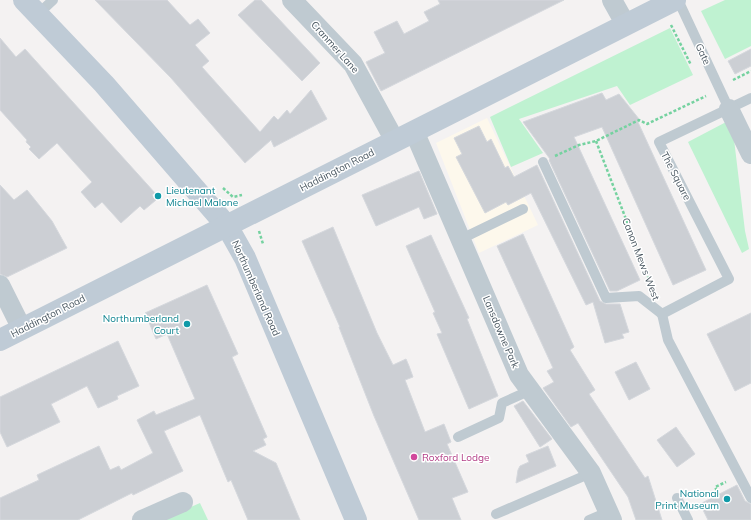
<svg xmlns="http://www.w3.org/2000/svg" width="751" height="520" font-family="Mulish,sans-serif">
  <rect width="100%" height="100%" fill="#f4f2f2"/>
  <path fill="#fdf8ec" d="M487 118 538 225 479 253 436 143Z"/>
  <g fill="#bff2d1">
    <path d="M725 0H751V46L725 59 701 11Z"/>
    <path d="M670 28 693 75 630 105 617 86 519 119 543 153 511 167 490 117Z"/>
    <path d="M728 121 733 131 745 231 749 249 742 253 688 142Z"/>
    <path d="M200 503 208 520H161Z"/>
  </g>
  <g fill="#cccfd4" stroke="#d5d8dd">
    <path d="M95 0H167L190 25 198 19 210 33 195 45 209 61 202 67 260 132 274 116 278 120 287 110 290 114 311 90 327 119 274 147 271 140 245 163 171 78Z"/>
    <path d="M255 0H261L320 63 302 81 238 15Z"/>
    <path d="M438 0H564L381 91 366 62 385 53 374 32 397 21 404 34 429 21 424 12 440 4Z"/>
    <path d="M0 38 16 57 25 49 155 193 152 195 156 200 144 210 140 206 121 223 102 202 95 208 81 192 92 182 57 143 39 159 29 149 31 147 26 142 27 140 0 110Z"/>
    <path d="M751 49V66L735 74 728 61Z"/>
    <path d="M602 93 606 100 619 94 639 119 637 120 706 270 673 285 602 127 574 137 640 280 617 291H610L549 160 550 159 523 122Z"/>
    <path d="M479 126 487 142 491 139 505 168 508 166 514 177 537 165 600 301 606 304H620L629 332 622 334 624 338 605 343 593 302 586 305 531 193 508 205 506 202 485 213 456 157 462 154 454 138Z"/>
    <path d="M419 171 437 214 424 219 419 207 376 226 362 195Z"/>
    <path d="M0 185 14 200 27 190 52 221 67 248 7 277 0 274Z"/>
    <path d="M333 227 377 333 393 365 406 359 409 366 413 377 405 380 425 432 444 424 451 442 447 444 468 492 452 498 461 520H419L374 416 339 327H340L302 241Z"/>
    <path d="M523 234 574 347 570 350 595 390 589 394 645 478 648 476 662 520H636L628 497 578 423 571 427 543 388 554 382 547 371 553 368 497 246Z"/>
    <path d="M431 235 469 318 467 319 498 396 469 409 437 334 442 333 433 313 435 312 406 246Z"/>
    <path d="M207 285 238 354 232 357 267 437 263 439 266 445 253 451 276 463 300 520H248L231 480 228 482 200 415 164 431 183 471 133 495 132 493 78 520H0V498L39 480 37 475 99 446 110 470 119 466 121 470 153 453 137 420 154 411 156 415 195 399 167 334 156 339 145 313Z"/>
    <path d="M751 313V383L735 391 707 334Z"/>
    <path d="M118 341 139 386 117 396 118 399 98 408 87 386 51 404 60 422 7 447 0 432V397Z"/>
    <path d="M636 362 650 389 629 400 615 372Z"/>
    <path d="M523 401 552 439 540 447 514 406Z"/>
    <path d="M676 427 695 454 677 467 657 440Z"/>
    <path d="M548 446 556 466 516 483 518 470 520 466 529 462 526 455Z"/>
    <path d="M737 485 745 501 751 504V520H708L700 504Z"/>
  </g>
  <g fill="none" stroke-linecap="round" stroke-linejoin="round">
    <g stroke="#75d2a0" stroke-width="2.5" stroke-dasharray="3 2" stroke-linecap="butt">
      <path d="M671 25 691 65"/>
      <path d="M733 80 751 71"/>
      <path d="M596 141 652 287"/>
      <path d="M555 156 579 145 596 141 639 120 647 124 706 96"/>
      <path d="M223 188 233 197 242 195"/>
      <path d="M259 231 263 244"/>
      <path d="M719 495 715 487 726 482"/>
    </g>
    <g stroke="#bfcad1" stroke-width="10">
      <path d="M678 0 729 109"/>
      <path d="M38 14 53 0"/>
      <path d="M751 98 659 142 729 279 662 314 668 340 751 498"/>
      <path d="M543 162 606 298 639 296 662 314"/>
      <path d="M461 239 523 209"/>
      <path d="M458 437 499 418 502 403 531 390"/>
      <path d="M677 498 688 520"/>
      <path d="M496 514 591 473"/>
      <path d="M589 520 608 512"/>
    </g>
    <g stroke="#bfcad1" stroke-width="20">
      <path d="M292 0 353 64 395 141"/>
      <path d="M612 0 626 25"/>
      <path d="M729 109 751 154"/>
      <path d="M414 131 519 375 591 473 612 520"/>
      <path d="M0 285 22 329"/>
      <path d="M142 520 183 502"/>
    </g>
    <g stroke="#bfcbd6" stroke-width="22">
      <path d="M24 0 104 84 227 226 245 258 356 520"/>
      <path d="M0 340 675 0"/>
    </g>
  </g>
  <g fill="#0f9aa8" stroke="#fff" stroke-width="1.5">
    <circle cx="158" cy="196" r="4"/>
    <circle cx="187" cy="324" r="4"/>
    <circle cx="727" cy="499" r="4"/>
  </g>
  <circle fill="#d1479c" stroke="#fff" stroke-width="1.5" cx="414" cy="457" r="4"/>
  <g text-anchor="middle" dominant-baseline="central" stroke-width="3" stroke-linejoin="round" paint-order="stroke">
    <g font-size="10" fill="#485660" stroke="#fff">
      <text transform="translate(335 47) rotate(48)">Cranmer Lane</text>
      <text transform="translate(703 54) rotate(65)">Gate</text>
      <text transform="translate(337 170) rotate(-27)">Haddington Road</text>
      <text transform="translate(676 176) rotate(63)">The Square</text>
      <text transform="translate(641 259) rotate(69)">Canon Mews West</text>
      <text transform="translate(256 288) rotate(66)">Northumberland Road</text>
      <text transform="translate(48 316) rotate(-27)">Haddington Road</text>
      <text transform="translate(501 332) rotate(67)">Lansdowne Park</text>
    </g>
    <g font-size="10" fill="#0d838f" stroke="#fff" text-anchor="end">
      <text x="166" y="190" text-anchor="start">Lieutenant<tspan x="166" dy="12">Michael Malone</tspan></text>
      <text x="179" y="318">Northumberland<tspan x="179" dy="12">Court</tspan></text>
      <text x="719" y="493">National<tspan x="719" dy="12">Print Museum</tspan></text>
    </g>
    <g font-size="10" fill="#b23c85" stroke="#fff" text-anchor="start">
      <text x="422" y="457">Roxford Lodge</text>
    </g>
  </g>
</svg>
